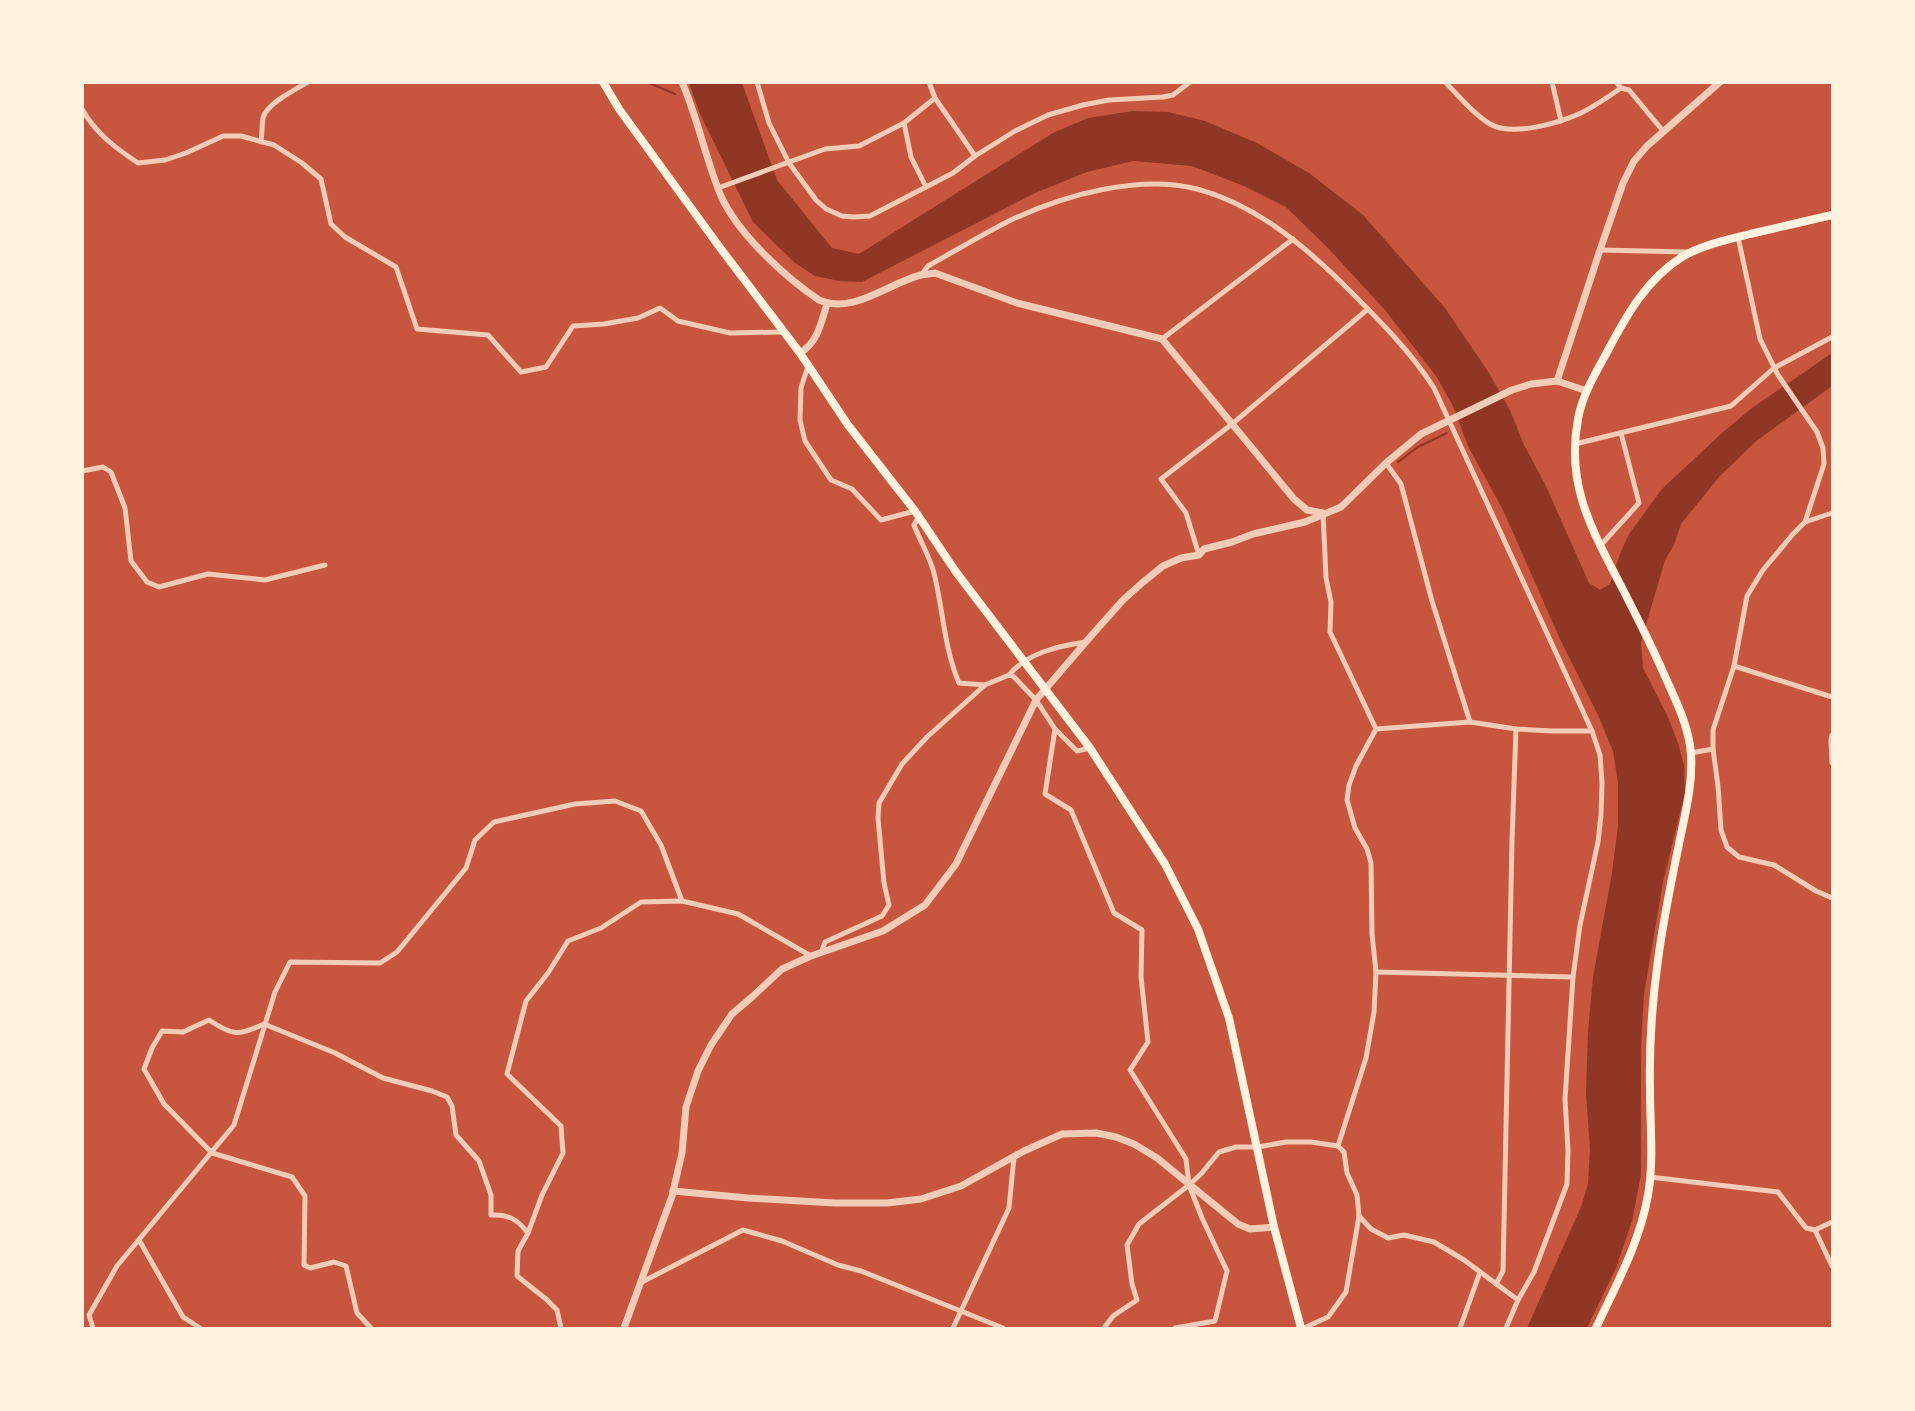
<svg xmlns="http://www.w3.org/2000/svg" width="1915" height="1411" font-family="Spectral,serif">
  <rect width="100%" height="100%" fill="#c8553d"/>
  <path fill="#8f3625" d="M689 83H742L777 180 832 248 859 254 1053 133 1088 118 1133 111 1168 112 1205 121 1257 143 1309 173 1363 215 1445 308 1489 373 1510 410 1524 445 1545 484 1589 583 1600 590 1610 584 1620 554 1629 534 1662 489 1722 433 1752 408 1832 353V386L1755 442 1719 477 1681 524 1674 545 1665 560 1641 642 1643 668 1668 717 1678 743 1684 765 1685 793 1663 882 1644 994 1641 1046V1175L1632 1221 1616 1268 1587 1328H1527L1581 1207 1588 1184 1590 1149 1586 1093 1588 1032 1593 977 1612 873 1618 826V783L1613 751 1598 715 1560 639 1503 510 1468 446 1453 406 1436 376 1385 310 1328 248 1286 207 1244 186 1192 166 1133 161 1087 172 1035 193 862 282 839 281 815 276 795 263 753 222 700 114Z"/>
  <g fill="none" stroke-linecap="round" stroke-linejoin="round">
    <g stroke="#8f3625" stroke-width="2">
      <path d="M647 82 675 94"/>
      <path d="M1398 462 1418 447 1447 433"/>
    </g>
    <g stroke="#f1ccb7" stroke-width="5">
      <path d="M757 82 769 123 789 163 816 200 826 209 842 216 854 217 870 216 953 173 975 156 1015 131 1048 115 1083 105 1109 100 1163 97 1173 95 1190 82"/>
      <path d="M929 82 935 98 975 156"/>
      <path d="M1445 82C1459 96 1473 114 1490 124 1512 137 1559 123 1581 113 1595 106 1608 97 1621 88"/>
      <path d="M1552 82 1561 121"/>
      <path d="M1616 82 1621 88 1629 90 1663 131"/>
      <path d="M82 109C95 133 117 149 138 163L165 160 186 153 223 136H241L274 145 302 163 321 179 331 224 345 237 396 267 417 329 488 335 521 372 546 367 573 326 604 324 638 318 660 308 678 321 730 333 782 332"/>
      <path d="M904 123 911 157 926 187"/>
      <path d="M261 142C262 134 262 125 263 118 266 104 296 89 308 82"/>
      <path d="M718 188 825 149 859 146 904 123 935 98"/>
      <path d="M1738 237 1760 339 1778 375 1817 432 1823 448 1824 464 1805 522"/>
      <path d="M1600 250 1688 252"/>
      <path d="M921 275 928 266C955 251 983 234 1011 220 1064 195 1140 174 1197 189 1253 204 1300 242 1341 282 1374 315 1409 349 1434 388L1592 731"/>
      <path d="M1162 339 1293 239"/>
      <path d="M808 366 801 388 800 420 805 441 831 480 852 489 881 520 915 511"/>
      <path d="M1575 444 1731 406 1774 368 1832 337"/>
      <path d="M1386 463 1401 484 1432 601 1470 722"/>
      <path d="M82 471 103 467 111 472 125 508 131 561 147 582 159 587 208 574 265 580 325 565"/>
      <path d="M1323 513 1326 578 1331 602 1330 632 1376 729 1356 766 1349 785 1347 800 1355 828 1367 849 1371 863 1372 934 1376 972 1374 1012 1366 1058 1338 1146"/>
      <path d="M919 516 914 525C920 541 930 557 934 573 943 609 944 648 959 683L985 685"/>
      <path d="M1600 546 1639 503 1621 433"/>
      <path d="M1199 555 1186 513 1161 479 1232 424 1368 309"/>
      <path d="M1734 666 1832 697"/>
      <path d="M1009 675C1027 653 1058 646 1086 642"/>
      <path d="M1055 729 1045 794 1071 810 1114 913 1142 930 1141 977 1148 1042 1130 1070 1186 1159 1189 1185 1202 1218 1227 1271 1215 1321 1175 1328"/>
      <path d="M1376 729 1470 722 1516 729 1552 731H1592L1600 755 1602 783 1601 815 1598 842 1580 925 1573 977 1565 1099 1568 1150 1567 1184 1534 1272 1518 1300 1506 1328"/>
      <path d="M1832 735 1831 740 1832 763"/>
      <path d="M1713 749 1718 786 1721 830 1727 847 1739 857 1774 865 1816 891 1832 898"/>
      <path d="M1691 753 1713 749V730L1734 666 1747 596 1763 570 1793 534 1805 522 1832 513"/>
      <path d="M821 953 825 942 882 916 889 905 884 883 878 818 879 803 902 764 927 737 985 685 1009 675 1013 676 1036 700 1055 729 1077 751 1090 748"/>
      <path d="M1376 972 1573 977"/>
      <path d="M1650 1177 1778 1192 1806 1228 1815 1230 1832 1222"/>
      <path d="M1815 1230 1832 1266"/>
      <path d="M139 1240 183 1317 200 1328"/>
      <path d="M642 1282 743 1230 782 1241 838 1265 861 1271 1003 1328"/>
      <path d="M1496 1284 1503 1271 1512 841 1516 729"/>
      <path d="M93 1328 89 1315 117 1266 234 1125 275 992 290 962 380 963 397 952 466 868 475 840 494 822 575 804 615 801 641 811 661 845 682 901"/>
      <path d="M371 1328 357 1313 346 1266 334 1262 310 1268 304 1265 305 1196 292 1177 212 1153 164 1104 144 1069 152 1048 162 1031 183 1032 209 1020C233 1036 238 1036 264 1024L335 1053 383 1078 432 1091 447 1097 452 1106 456 1135 479 1161 491 1195V1215C508 1214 517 1219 528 1233"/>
      <path d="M561 1328 557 1310 546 1299 517 1276 518 1251 528 1233 542 1195 563 1153 561 1126 507 1074 526 1001 548 973 568 941 601 928 641 902 682 901 738 914 811 956"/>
      <path d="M953 1328 1009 1208 1014 1157"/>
      <path d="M1104 1328 1113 1316 1137 1300 1132 1284 1127 1245 1139 1224 1189 1185 1201 1174 1219 1152 1236 1147H1258L1286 1142H1311L1338 1146 1344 1152 1347 1173 1357 1195 1359 1216 1371 1229 1388 1238 1404 1235 1434 1242 1464 1260 1518 1300"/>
      <path d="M1304 1328 1328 1317 1346 1292 1359 1216"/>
      <path d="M1460 1328 1480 1272"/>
    </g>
    <g stroke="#f1ccb7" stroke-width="7">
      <path d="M682 82C698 119 706 160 721 196 738 234 785 277 819 300 854 315 888 283 921 275 926 274 931 274 935 273L1017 303 1162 339 1294 499 1307 510 1323 513"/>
      <path d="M800 353C818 342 821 323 827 304"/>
      <path d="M1557 381 1600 250 1623 183 1634 161 1647 146 1720 82"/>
      <path d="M673 1191 748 1198 835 1203H887L921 1199 961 1186 1024 1151 1062 1134 1096 1133 1116 1137 1134 1144 1157 1158 1238 1224 1250 1229 1274 1227"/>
      <path d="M624 1328 672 1196 682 1153 686 1107 698 1071 711 1045 732 1014 752 997 782 969 811 956 883 931 925 905 956 864 1036 700 1091 636 1123 600 1142 583 1163 566 1181 558 1199 555 1204 549 1232 542 1253 534 1305 522 1341 507 1386 463 1421 434 1512 390 1531 384 1557 381 1587 391"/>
    </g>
    <g stroke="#fff3e0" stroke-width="8">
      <path d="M603 82 619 109 721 249 800 353 848 425 915 511 956 572 1090 748 1165 864 1198 929 1229 1018 1274 1227 1301 1328"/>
      <path d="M1596 1328C1616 1285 1640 1242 1648 1195 1654 1161 1650 1125 1650 1090 1649 1047 1652 1003 1658 960 1663 921 1671 883 1679 844 1685 814 1693 785 1691 754 1689 726 1675 699 1664 674 1650 642 1634 611 1618 580 1590 526 1566 483 1578 419 1582 396 1595 374 1606 354 1625 318 1646 279 1682 257 1702 245 1727 240 1750 234 1777 228 1805 221 1832 215"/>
    </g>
  </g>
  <rect width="1915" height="1411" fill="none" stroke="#fff3e0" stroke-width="168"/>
</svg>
